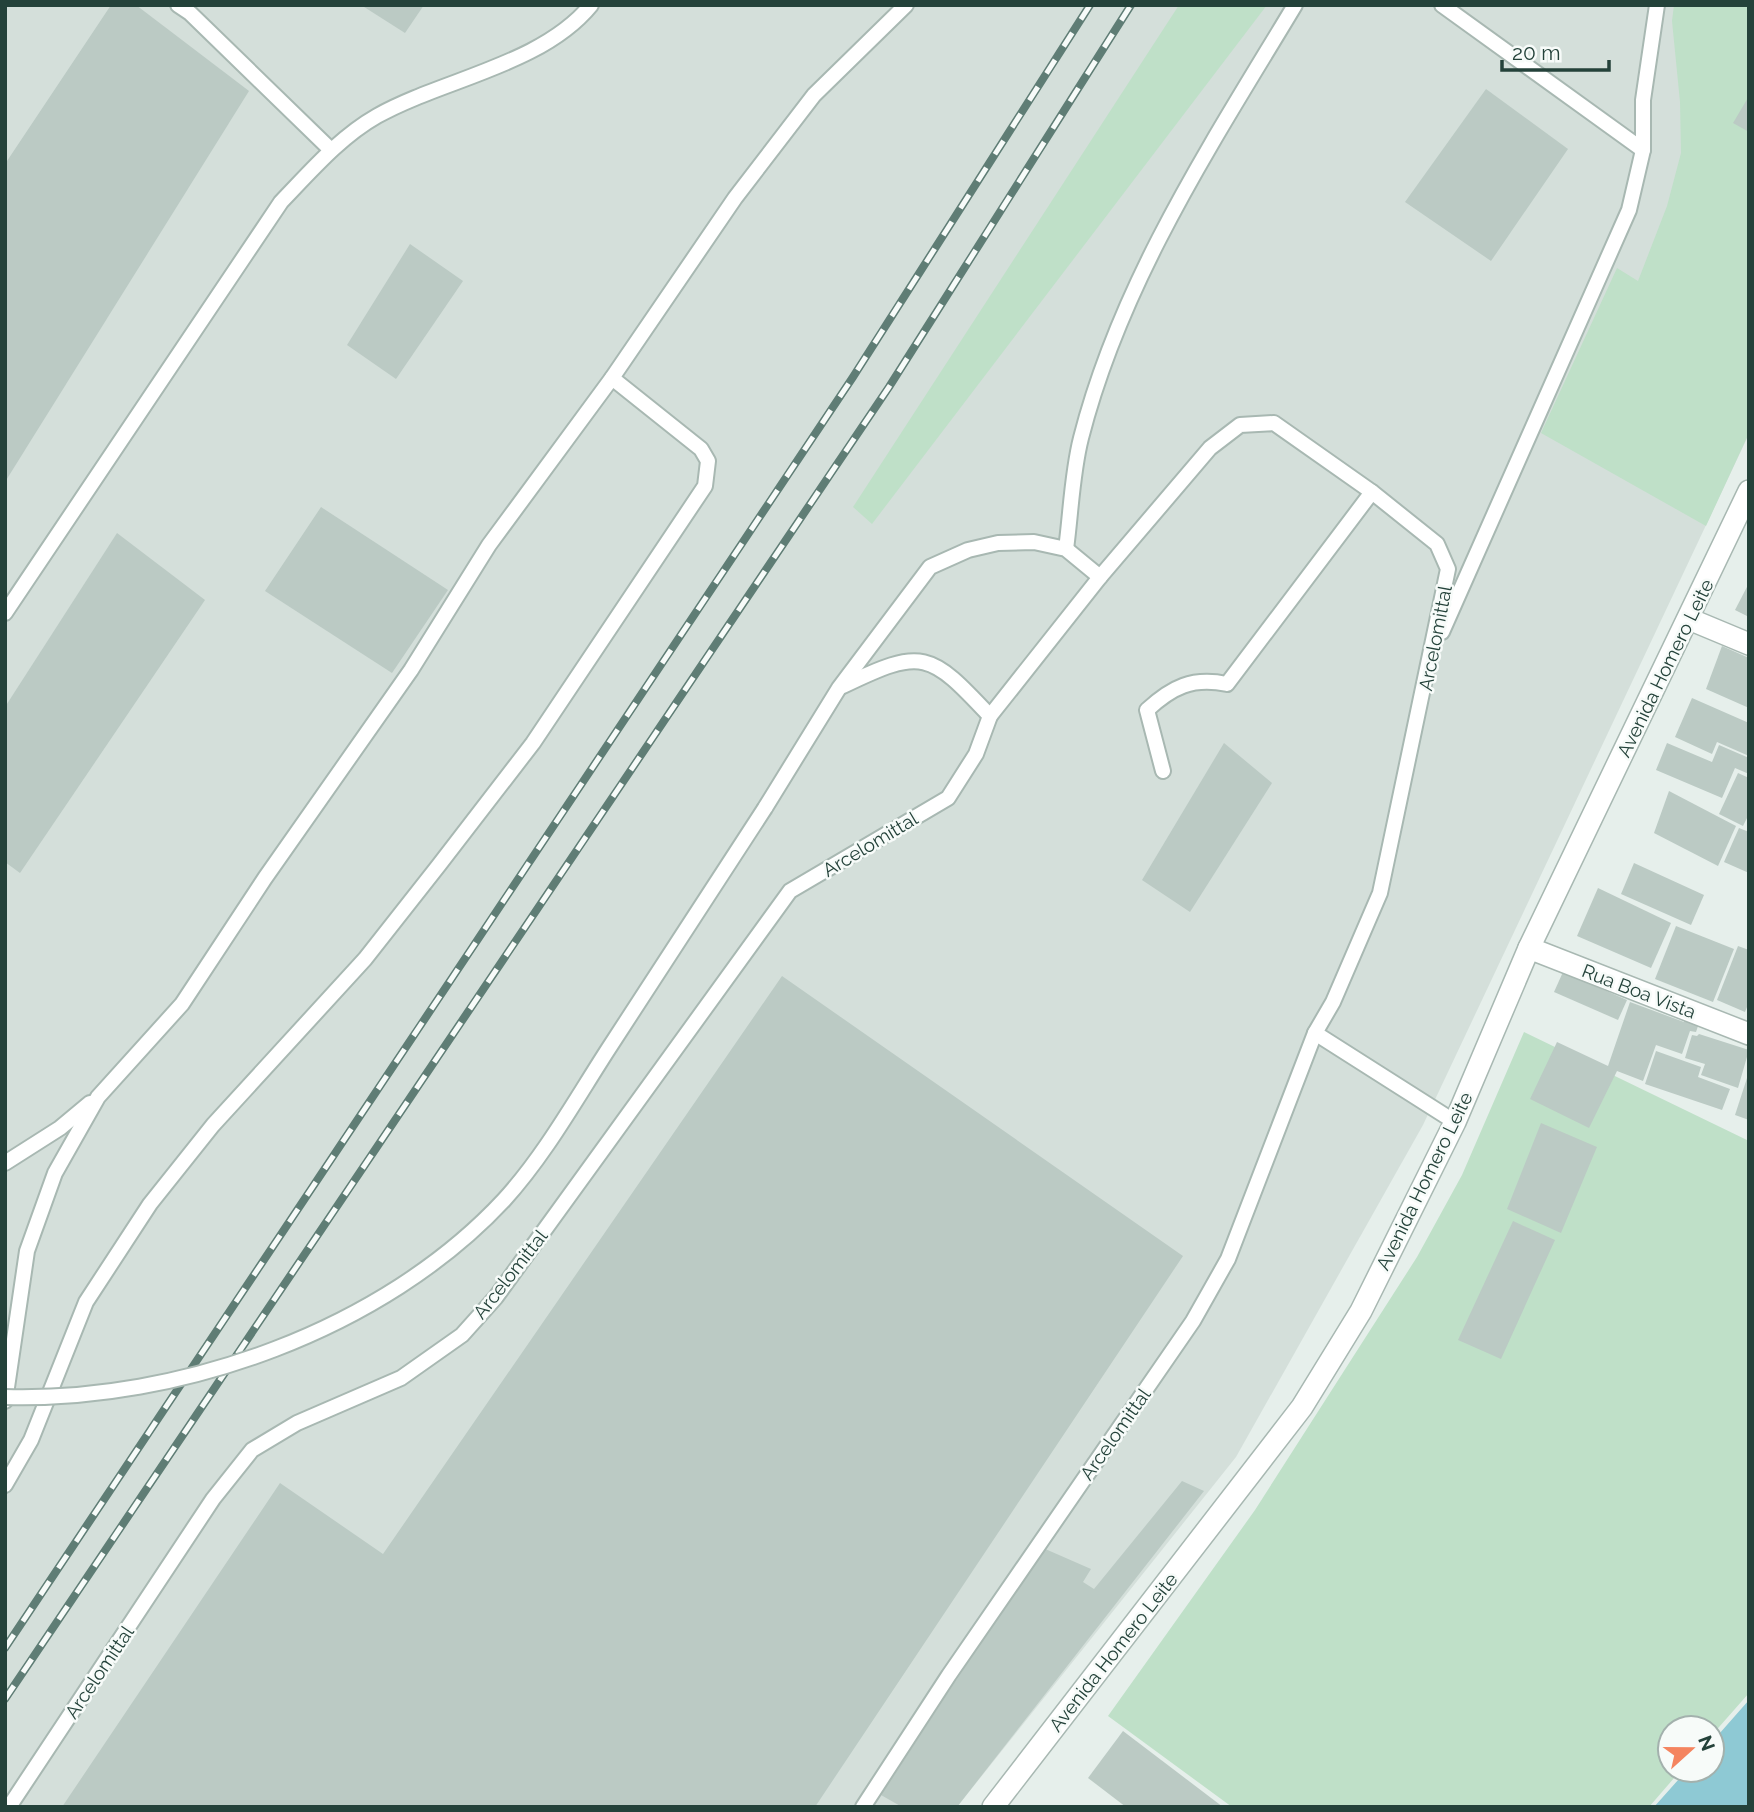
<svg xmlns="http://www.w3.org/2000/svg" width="1754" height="1812" font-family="Raleway,sans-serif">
  <rect width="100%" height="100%" fill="#e6efeb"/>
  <path fill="#d4dfda" d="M5 5H1749V434L1423 1125 1236 1457 957 1807H5Z"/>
  <g fill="#bfe0c8">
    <path d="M1179 5H1267L872 524 853 507Z"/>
    <path d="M1674 5H1749V433L1706 526 1541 433 1617 268 1638 281 1667 206 1681 153 1680 102 1672 21Z"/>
    <path d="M1524 1032 1749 1141V1693L1712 1735V1728H1670V1770H1681L1649 1807H1232L1108 1716 1255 1510 1417 1257 1462 1175Z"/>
  </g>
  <path fill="#8ec9d4" d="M1749 1700V1807H1654L1687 1770H1712V1742Z"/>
  <g fill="#bbcac4">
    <path d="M111 5H136L249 91 5 482V164Z"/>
    <path d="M361 5H424L405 33Z"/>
    <path d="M1486 89 1568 149 1491 261 1405 202Z"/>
    <path d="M1749 96V132L1733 123Z"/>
    <path d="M410 244 463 281 396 379 347 345Z"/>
    <path d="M321 507 448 590 392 673 265 591Z"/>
    <path d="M117 533 205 600 20 873 5 862V707Z"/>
    <path d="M1749 583V617L1735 610Z"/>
    <path d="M1722 646 1749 658V708L1706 689Z"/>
    <path d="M1692 698 1749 723V756L1717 742 1712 754 1675 737Z"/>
    <path d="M1224 743 1272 783 1190 912 1142 880Z"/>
    <path d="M1667 743 1712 762 1719 745 1749 758V774L1735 768 1722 798 1656 770Z"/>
    <path d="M1738 773 1749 778V814L1743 826 1719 814Z"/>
    <path d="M1669 791 1736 826 1718 866 1654 833Z"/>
    <path d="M1739 828 1749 832V873L1724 862Z"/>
    <path d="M1634 863 1704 895 1691 925 1621 894Z"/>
    <path d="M1598 888 1671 923 1651 968 1577 936Z"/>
    <path d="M1676 926 1734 949 1713 1002 1655 979Z"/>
    <path d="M1738 946 1749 950V1002L1745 1012 1717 1000Z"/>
    <path d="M1563 972 1627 1000 1618 1020 1554 992Z"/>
    <path d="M782 976 1183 1256 815 1807H62L280 1483 383 1554Z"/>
    <path d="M1630 1002 1684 1022 1686 1015 1700 1020 1696 1032 1690 1031 1682 1054 1656 1045 1643 1081 1617 1071 1589 1128 1530 1099 1557 1042 1608 1066Z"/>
    <path d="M1699 1034 1749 1050 1738 1088 1701 1075 1705 1064 1685 1058 1692 1035 1697 1036Z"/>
    <path d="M1656 1051 1701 1067 1698 1077 1730 1089 1722 1110 1645 1084Z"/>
    <path d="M1748 1075H1749V1120L1735 1115Z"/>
    <path d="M1541 1123 1597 1147 1561 1233 1507 1209Z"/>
    <path d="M1513 1221 1555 1240 1501 1359 1458 1340Z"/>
    <path d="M1182 1481 1204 1491 957 1807H902L881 1795 1043 1548 1091 1569 1083 1582 1094 1589Z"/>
    <path d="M1123 1731 1223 1807H1126L1088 1778Z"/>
  </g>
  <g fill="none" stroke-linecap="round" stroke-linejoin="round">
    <g stroke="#a8b8b2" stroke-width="18">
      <g id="service">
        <path d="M178 5 190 13 331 150"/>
        <path d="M1442 5 1643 150"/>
        <path d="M1066 549C1071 512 1072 473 1081 438 1121 281 1212 143 1295 5"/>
        <path d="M5 613 281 202C311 171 340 137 377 116 443 79 542 65 591 5"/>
        <path d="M1442 632 1629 210 1643 150V100L1657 5"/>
        <path d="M843 686C923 647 930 652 990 716"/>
        <path d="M1163 771 1147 710C1172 687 1192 677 1227 684L1372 492"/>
        <path d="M765 808 839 688 930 567 968 550 998 543 1034 542 1066 549 1100 577"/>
        <path d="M5 1163 60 1128 90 1103"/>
        <path d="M5 1401 27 1251 55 1173 98 1097 182 1004 265 878 411 670 489 545 612 378 735 198 814 95 906 5"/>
        <path d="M5 1485 31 1440 86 1302 150 1204 213 1125 365 959 439 865 533 743 705 486 708 461 701 449 612 378"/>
        <path d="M9 1807 213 1499 252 1450 297 1423 401 1378 462 1335 496 1297 790 891 948 798 976 754 990 716 1100 577 1210 448 1240 425 1274 423 1372 492 1437 544 1448 569 1380 893 1333 1002 1315 1033 1455 1122"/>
        <path d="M863 1807 949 1675 1193 1321 1228 1259 1315 1033"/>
      </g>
    </g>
    <g stroke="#a8b8b2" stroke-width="24">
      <g id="minor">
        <path d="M1689 619 1749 644"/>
        <path d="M1529 948 1749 1034"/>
      </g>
    </g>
    <g stroke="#a8b8b2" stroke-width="24">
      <path id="tertiary" d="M993 1807 1302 1407 1361 1311 1455 1122 1529 948 1749 491"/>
    </g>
    <use href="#service" stroke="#fff" stroke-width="14"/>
    <use href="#minor" stroke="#fff" stroke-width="21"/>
    <use href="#tertiary" stroke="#fff" stroke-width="21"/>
    <g stroke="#5f7d75" stroke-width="8">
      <g id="rail">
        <path d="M5 1648 853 377 1090 5"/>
        <path d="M5 1699 889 387 1131 5"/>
      </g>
    </g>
    <use href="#rail" stroke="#f7fbf9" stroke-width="5" stroke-dasharray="16" stroke-linecap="butt"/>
    <g stroke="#a8b8b2" stroke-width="18" stroke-linecap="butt">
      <path id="service-bridge" d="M5 1397C180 1402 383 1330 504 1200 545 1155 576 1099 609 1048 661 968 713 888 765 808"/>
    </g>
    <use href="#service-bridge" stroke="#fff" stroke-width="14"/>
  </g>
  <g text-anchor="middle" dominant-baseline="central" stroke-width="5" stroke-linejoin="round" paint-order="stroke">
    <g font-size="19" fill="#24423a" stroke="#f7fbf9">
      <text transform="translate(1435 638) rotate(-79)">Arcelomittal</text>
      <text transform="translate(1665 668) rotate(-64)">Avenida Homero Leite</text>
      <text transform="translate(870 844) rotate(-31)">Arcelomittal</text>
      <text transform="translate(1639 991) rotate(21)">Rua Boa Vista</text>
      <text transform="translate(1424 1181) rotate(-64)">Avenida Homero Leite</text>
      <text transform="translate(510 1274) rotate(-52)">Arcelomittal</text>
      <text transform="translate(1115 1434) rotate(-55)">Arcelomittal</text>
      <text transform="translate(1113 1652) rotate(-52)">Avenida Homero Leite</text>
      <text transform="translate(99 1672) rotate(-56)">Arcelomittal</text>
    </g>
  </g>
  <rect width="1754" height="1812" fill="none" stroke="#24423a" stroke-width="14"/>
  <g transform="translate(1691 1749) rotate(69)"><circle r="33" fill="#f7fbf9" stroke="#a3b1ad" stroke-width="2"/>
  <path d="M0-5L12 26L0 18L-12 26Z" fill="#f4845f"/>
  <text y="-10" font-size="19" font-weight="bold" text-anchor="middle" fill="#24423a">N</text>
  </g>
  <path d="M1502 60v10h107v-10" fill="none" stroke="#24423a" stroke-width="3.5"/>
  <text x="1512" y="60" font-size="21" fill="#24423a" stroke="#f7fbf9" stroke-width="5" paint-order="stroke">20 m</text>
</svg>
